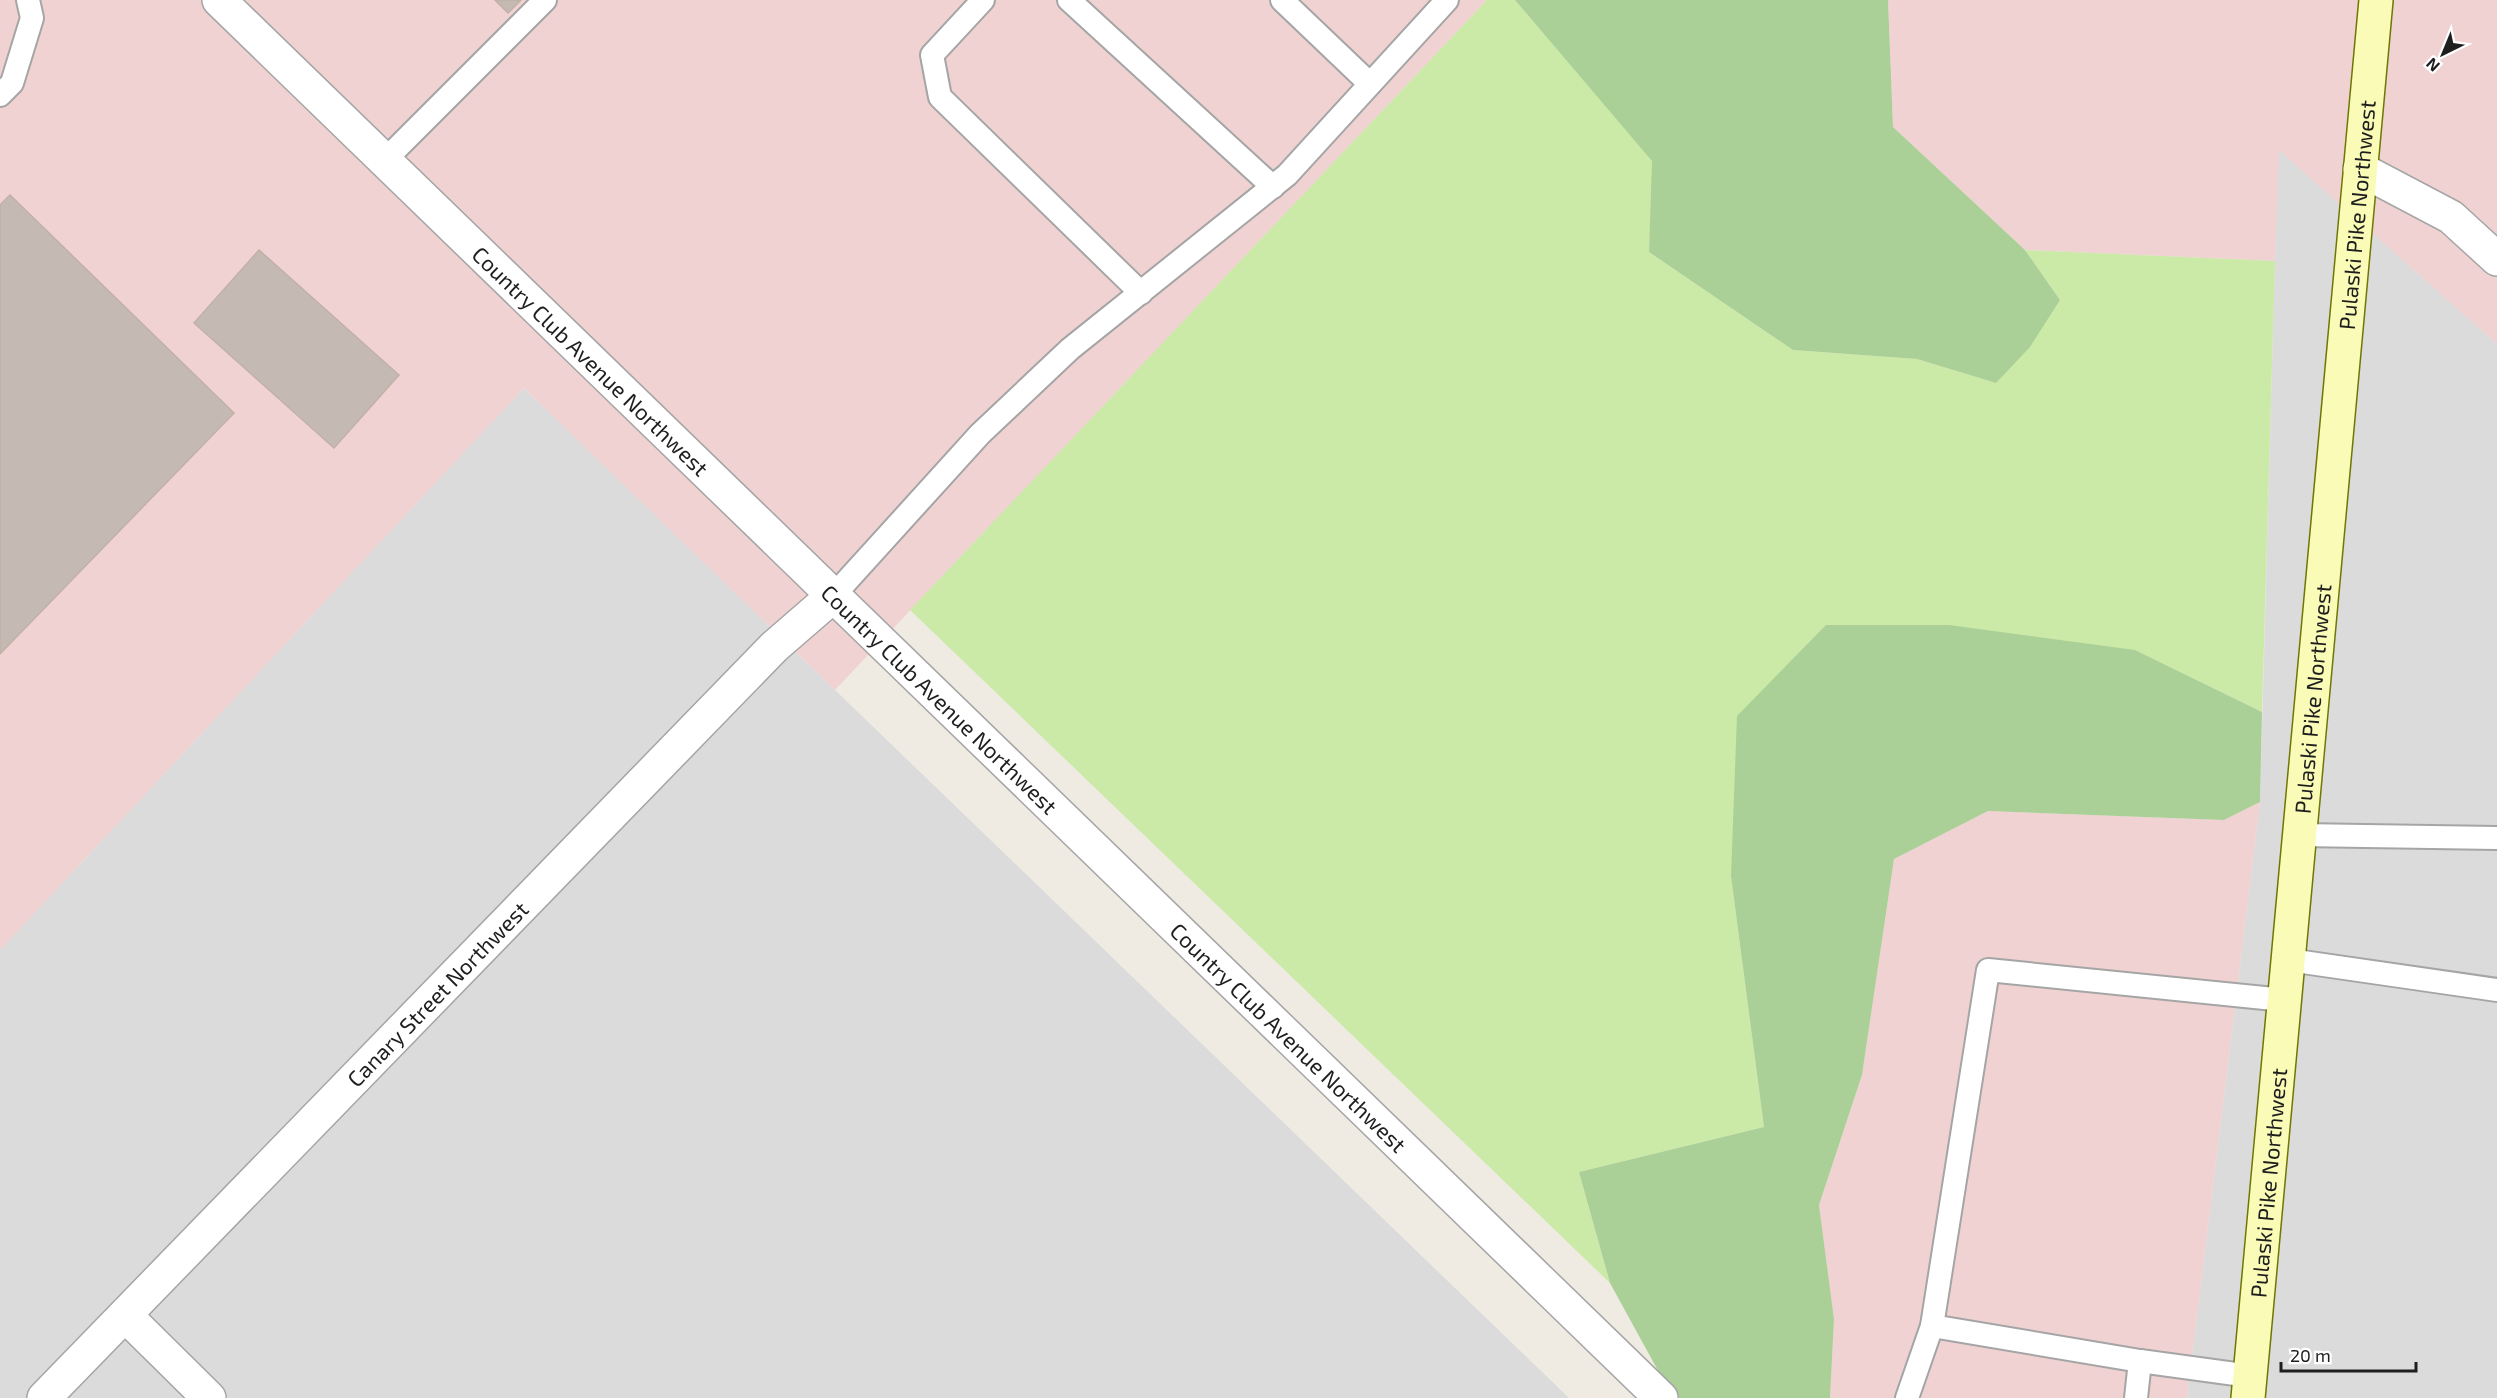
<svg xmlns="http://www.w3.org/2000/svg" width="2497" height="1398" font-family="'Exo 2',sans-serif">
  <rect width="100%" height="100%" fill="#efebe3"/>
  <g fill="#dcdbdb">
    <path d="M2278 149 2497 344V1398H2187L2260 802Z"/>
    <path d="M524 388 835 690 1569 1398H0V950Z"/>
  </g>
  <g fill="#f0d2d2">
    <path d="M0 0H1487L835 690 524 388 0 950Z"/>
    <path d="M1888 0H2497V344L2279 150 2275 261 2025 250 1893 127Z"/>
    <path d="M2260 802 2187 1398H1830L1834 1319 1819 1205 1862 1075 1894 859 1988 811 2224 820Z"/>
  </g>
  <path fill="#cbeaa8" d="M1487 0H1515L1653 161 1649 252 1793 350 1917 359 1996 383 2060 300 2025 250 2275 261 2262 712 2135 650 1731 876 1764 1127 1579 1172 1610 1283 910 610Z"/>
  <g fill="#aacf97">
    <path d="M1515 0H1888L1893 127 2025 250 2060 300 2030 347 1996 383 1917 359 1793 350 1649 252 1652 161Z"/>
    <path d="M1826 625H1949L2135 650 2262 712 2260 802 2224 820 1988 811 1894 859 1862 1075 1819 1205 1834 1319 1830 1398H1673L1610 1283 1579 1172 1764 1127 1731 876 1737 716Z"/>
  </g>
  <g fill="#c4bab3" stroke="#c1b1a5" stroke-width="1.5">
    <path d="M495 0H521L508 13Z"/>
    <path d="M10 195 234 413 0 654V205Z"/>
    <path d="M259 250 399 375 334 448 194 323Z"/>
  </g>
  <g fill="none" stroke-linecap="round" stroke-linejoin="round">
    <g stroke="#a5a5a5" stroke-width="26">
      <g id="lane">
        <path d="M983 0 932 55 940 97 1141 293"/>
        <path d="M1069 0 1273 187"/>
        <path d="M1282 0 1370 84"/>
        <path d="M0 95 12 83 32 18 28 0"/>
        <path d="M385 160 545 0"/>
        <path d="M834 595 980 434 1070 349 1287 175 1447 0"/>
        <path d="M2299 835 2497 838"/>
        <path d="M2289 960 2497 990"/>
        <path d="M1932 1326 2140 1361 2250 1376"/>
        <path d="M1907 1398 1932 1326 1988 970 2284 1000"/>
        <path d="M2136 1398 2140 1361"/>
      </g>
    </g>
    <g stroke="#a5a5a5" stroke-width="36">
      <g id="street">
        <path id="s1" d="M219 0 1661 1398"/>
        <path d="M2360 169 2451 217 2497 259"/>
        <path d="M125 1315 209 1398"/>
        <path id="s2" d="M44 1398 774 647 834 595"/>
      </g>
    </g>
    <g stroke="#6e7703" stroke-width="36">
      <g id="secondary">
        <path id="s3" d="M2248 1398 2376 0"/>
      </g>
    </g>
    <use href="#lane" stroke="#fff" stroke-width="22"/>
    <use href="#street" stroke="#fff" stroke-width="33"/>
    <use href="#secondary" stroke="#f9fbb6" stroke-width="33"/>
  </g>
  <g text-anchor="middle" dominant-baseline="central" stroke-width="6" stroke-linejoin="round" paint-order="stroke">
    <g font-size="22" fill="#1e1e1e" stroke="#fff">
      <text stroke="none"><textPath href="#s3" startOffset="1188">Pulaski Pike Northwest</textPath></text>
      <text stroke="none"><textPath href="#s1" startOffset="518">Country Club Avenue Northwest</textPath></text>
      <text stroke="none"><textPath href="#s1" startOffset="1004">Country Club Avenue Northwest</textPath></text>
      <text stroke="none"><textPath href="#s3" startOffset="702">Pulaski Pike Northwest</textPath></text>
      <text stroke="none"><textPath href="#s2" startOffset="564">Canary Street Northwest</textPath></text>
      <text stroke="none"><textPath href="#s1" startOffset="1490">Country Club Avenue Northwest</textPath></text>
      <text stroke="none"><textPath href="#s3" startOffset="216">Pulaski Pike Northwest</textPath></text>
    </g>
  </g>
  <g transform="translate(2443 54) rotate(223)" stroke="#ffffff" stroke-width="4.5" paint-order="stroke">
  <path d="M0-4.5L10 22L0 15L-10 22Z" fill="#1e1e1e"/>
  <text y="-9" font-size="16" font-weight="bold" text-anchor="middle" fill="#1e1e1e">N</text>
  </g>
  <path d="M2281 1362v9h135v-9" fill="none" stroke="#1e1e1e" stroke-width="3"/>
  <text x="2290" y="1362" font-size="18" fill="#1e1e1e" stroke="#ffffff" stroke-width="4.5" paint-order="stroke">20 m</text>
</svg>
